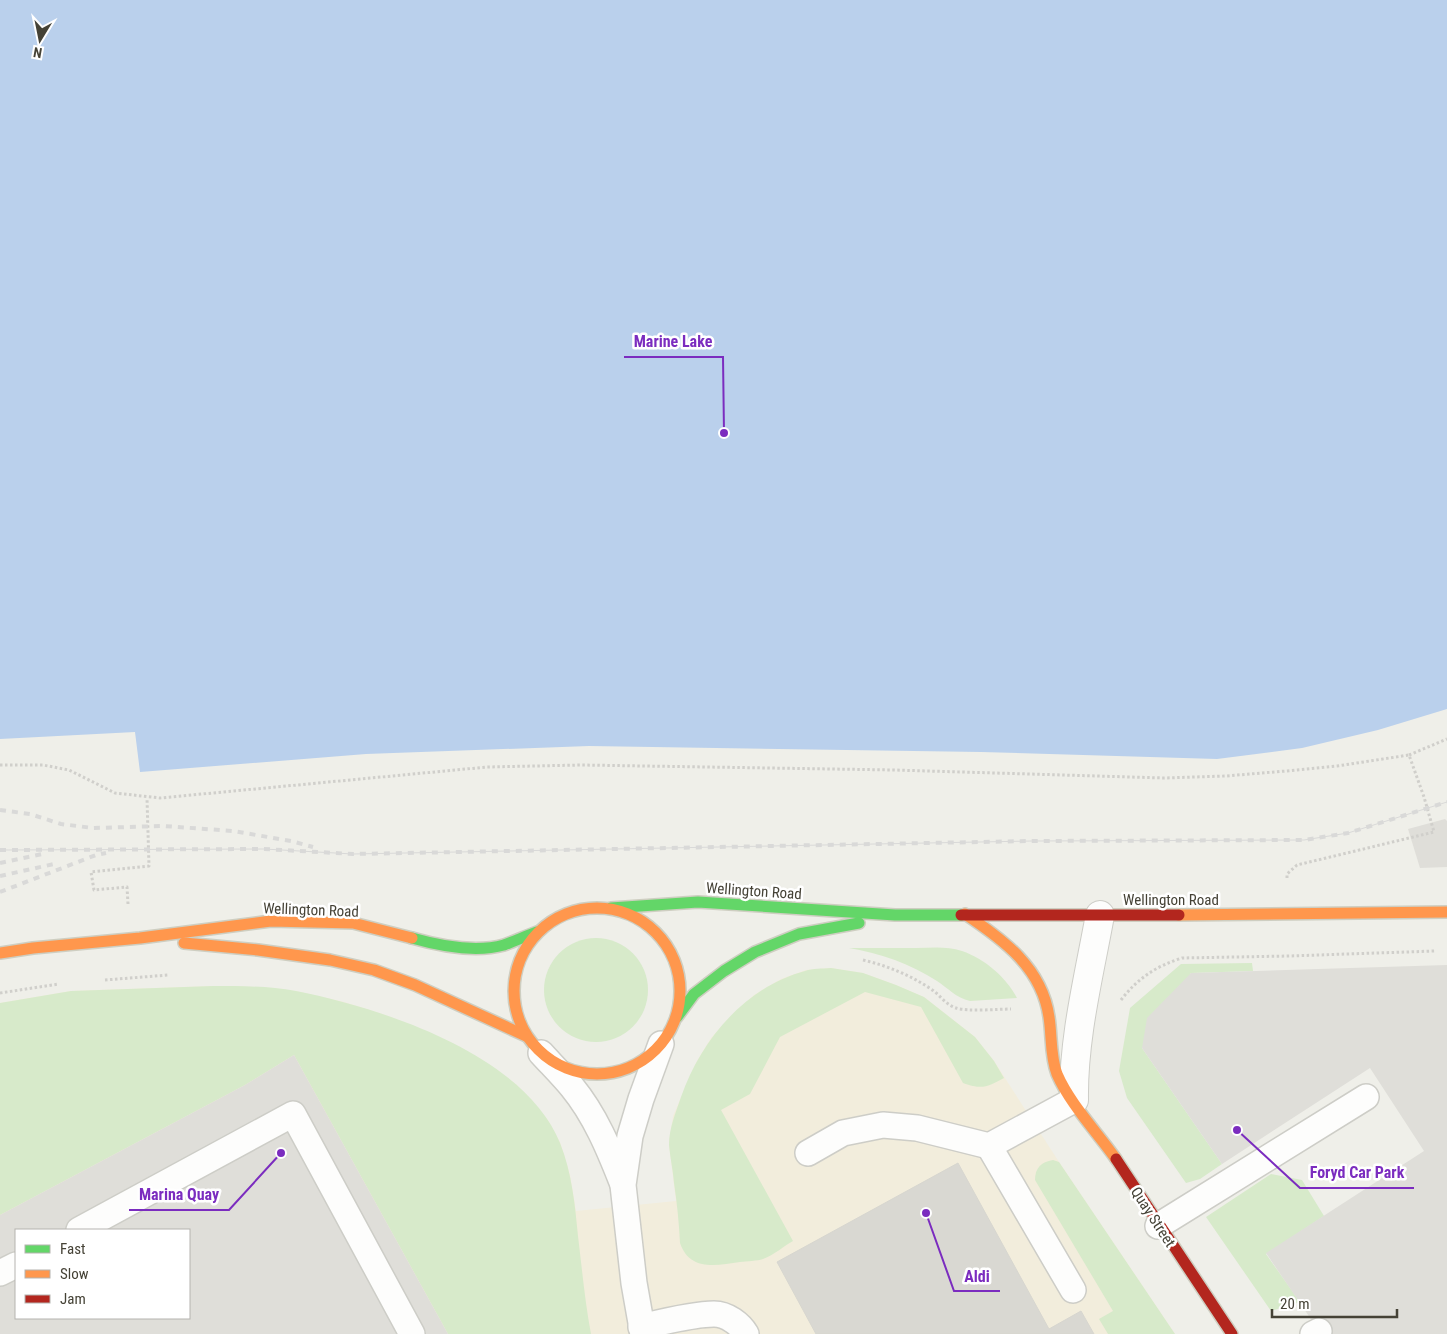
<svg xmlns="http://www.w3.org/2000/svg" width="1447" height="1334" font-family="'Roboto Condensed',sans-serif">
  <rect width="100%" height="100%" fill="#efefe9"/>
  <path fill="#f2eddc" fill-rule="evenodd" d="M831 968 863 973 896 985 924 997 975 1037 994 1061 1059 1162 1175 1334H0V1003L71 991 213 986 254 987 295 991 344 1002 385 1015 450 1042 496 1069 517 1085 547 1119 560 1142 570 1175 576 1211 676 1201 669 1144 673 1116 697 1061 711 1038 732 1015 754 995 781 979 806 970ZM16 1230H189V1318H16Z"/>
  <g fill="#d7eaca">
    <circle cx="596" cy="990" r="52"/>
    <path d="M849 948C871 948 894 948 916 948 931 948 947 946 962 951 985 959 1006 977 1017 998L970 1001C956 998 948 988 937 981 911 964 880 953 849 948Z"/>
    <path d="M1252 963 1253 971 1191 973 1142 1048 1222 1164 1200 1179 1186 1183 1127 1098 1119 1071 1130 1008 1181 964Z"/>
    <path d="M831 968 863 973 896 985 924 997 975 1037 994 1061 1004 1078C987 1087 983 1090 963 1083L921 1007 865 992 780 1037 750 1094 721 1110 793 1241C784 1246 774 1255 763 1259 757 1261 747 1261 740 1262 717 1265 690 1272 680 1243 679 1223 677 1203 674 1183 673 1170 670 1157 669 1145 669 1128 676 1112 681 1097 701 1040 745 987 805 971 813 968 822 969 831 968Z"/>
    <path d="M213 986C240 986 269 986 296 991 382 1008 524 1054 560 1143 572 1173 575 1205 578 1236 582 1269 585 1302 591 1334H448L294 1055 245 1085 0 1215V1003L71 991Z"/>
    <path d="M1053 1160 1059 1162 1175 1334H1108L1099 1319 1113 1311 1035 1180C1035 1168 1041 1162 1053 1160Z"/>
    <path d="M1271 1174 1302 1180 1324 1216 1266 1254 1300 1302 1271 1311 1206 1217Z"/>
  </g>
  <g fill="#dfded9" fill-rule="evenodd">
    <path d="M1445 819 1447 821V867L1420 868 1408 829Z"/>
    <path d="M1447 965V1334H1321L1266 1253 1424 1151 1370 1068 1222 1164 1142 1048 1147 1018 1191 973Z"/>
    <path d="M294 1055 448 1334H0V1215L245 1085ZM16 1230H189V1318H16Z"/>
  </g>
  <path fill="#bad0ec" d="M0 0H1447V709L1378 730 1302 748 1217 759 981 752 589 746 366 754 140 772 135 732 0 739Z"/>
  <path fill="#d9d8d2" stroke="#d7d6cf" d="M958 1163 1049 1329 1081 1311 1094 1334H816L777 1262Z"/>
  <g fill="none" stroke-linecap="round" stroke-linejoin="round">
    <g stroke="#cdcdc7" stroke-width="28">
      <g id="lane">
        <path d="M541 1053C551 1064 562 1075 572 1087 595 1115 609 1149 622 1182"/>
        <path d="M989 1146 1073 1290"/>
        <path d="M808 1153 843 1133 883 1125 917 1128 989 1146 1074 1100"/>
        <path d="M1158 1226 1366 1097"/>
        <path d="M79 1230 293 1114 412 1334"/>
        <path d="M0 1273 16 1265"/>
        <path d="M641 1327C662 1322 693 1314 714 1314 727 1314 740 1324 746 1334"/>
        <path d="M643 1334 634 1283 623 1185 630 1136 641 1099 661 1044"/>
        <path d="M1313 1334 1319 1331"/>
      </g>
    </g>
    <g stroke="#cdcdc7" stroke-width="30">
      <path id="street" d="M1074 1100C1073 1038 1089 976 1100 915"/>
    </g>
    <g stroke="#cecec1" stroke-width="14">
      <g id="fast">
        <path d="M611 908 698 902 895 915H961"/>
        <path d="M412 938C440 946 475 953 504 945 515 941 526 936 537 932"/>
        <path d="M677 1017 694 994 724 971 755 952 799 934 859 923"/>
      </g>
    </g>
    <g stroke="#cecec1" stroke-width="14">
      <g id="slow">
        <circle cx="597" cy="991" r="83"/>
        <path d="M965 914C1004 940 1042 968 1049 1017 1052 1036 1050 1056 1057 1074 1070 1104 1097 1132 1116 1159"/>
        <path d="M1179 915 1447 912"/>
        <path d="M184 943 258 950 330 960 374 970 415 985 526 1036"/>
        <path d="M0 953 33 948 140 938 271 921 353 923 412 938"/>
      </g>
    </g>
    <g stroke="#cecec1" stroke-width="14">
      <g id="jam">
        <path d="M961 915H1179"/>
        <path d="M1116 1159 1232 1334"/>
      </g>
    </g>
    <g stroke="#d0cfcb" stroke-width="3" stroke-dasharray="2.5 2.5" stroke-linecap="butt">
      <path d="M1409 755 1447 739"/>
      <path d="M0 765H43L69 770 115 793 160 798 487 767 582 765 894 770 1164 778 1226 776 1286 771 1337 766 1409 755 1424 797 1434 832 1297 865 1287 874V880"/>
      <path d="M128 904 127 887 94 890 91 872 149 866 147 798"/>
      <path d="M863 960C888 966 910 975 931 989 940 995 946 1005 956 1008 968 1012 998 1009 1011 1009"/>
      <path d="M105 980 168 975"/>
      <path d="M0 993 59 984"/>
      <path d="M1121 1000C1137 979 1156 966 1182 958L1289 956 1435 951"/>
    </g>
    <use href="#lane" stroke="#fdfdfc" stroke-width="25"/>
    <use href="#street" stroke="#fdfdfc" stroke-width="28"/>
    <use href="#fast" stroke="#63d668" stroke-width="11"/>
    <use href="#slow" stroke="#ff974d" stroke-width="11"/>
    <use href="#jam" stroke="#b3261e" stroke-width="11"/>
    <path stroke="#d9d9d8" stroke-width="1" d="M0 850 264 849 353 854 1032 841 1304 840 1348 833 1447 802"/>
    <g stroke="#d9d9d8" stroke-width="4" stroke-dasharray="6 6" stroke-linecap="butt">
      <path d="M0 810 30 814 61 824 93 828 164 826 233 831 291 841 313 847"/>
      <path d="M0 850 264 849 353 854 1032 841 1304 840 1348 833 1447 802"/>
      <path d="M0 863 42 854"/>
      <path d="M0 876 54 864"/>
      <path d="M0 892 96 855 106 853"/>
    </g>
  </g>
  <g text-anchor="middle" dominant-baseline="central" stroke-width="5" stroke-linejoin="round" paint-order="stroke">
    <g font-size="15" fill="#454236" stroke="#fff">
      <text transform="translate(754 891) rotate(4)">Wellington Road</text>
      <text x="1171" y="900">Wellington Road</text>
      <text transform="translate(311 910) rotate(2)">Wellington Road</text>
      <text transform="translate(1153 1217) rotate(57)">Quay Street</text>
    </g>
  </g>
  <path fill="none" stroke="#7b2cbf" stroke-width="2" d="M724 433L723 357H624M1237 1130L1300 1188H1414M281 1153L229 1210H129M926 1213L954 1291H1000"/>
  <g fill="#7b2cbf" stroke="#fff" stroke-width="2">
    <circle cx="724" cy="433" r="5"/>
    <circle cx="1237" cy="1130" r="5"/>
    <circle cx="281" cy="1153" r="5"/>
    <circle cx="926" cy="1213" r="5"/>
  </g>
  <g font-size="16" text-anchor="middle" font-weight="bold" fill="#7b2cbf" stroke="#fff" stroke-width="5" stroke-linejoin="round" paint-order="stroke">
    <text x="673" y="347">Marine Lake</text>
    <text x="1357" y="1178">Foryd Car Park</text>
    <text x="179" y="1200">Marina Quay</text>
    <text x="977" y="1282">Aldi</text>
  </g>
  <rect x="15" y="1229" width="175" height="90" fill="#ffffff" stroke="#b5b3af"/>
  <rect x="25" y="1245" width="25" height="8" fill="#63d668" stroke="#b5b3af"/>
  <text x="60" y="1254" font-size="15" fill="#454236">Fast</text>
  <rect x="25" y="1270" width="25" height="8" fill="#ff974d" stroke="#b5b3af"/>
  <text x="60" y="1279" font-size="15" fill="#454236">Slow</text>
  <rect x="25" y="1295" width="25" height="8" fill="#b3261e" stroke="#b5b3af"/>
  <text x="60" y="1304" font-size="15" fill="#454236">Jam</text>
  <g transform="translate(40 40) rotate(190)" stroke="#ffffff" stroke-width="4" paint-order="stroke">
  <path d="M0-4L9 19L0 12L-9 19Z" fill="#454236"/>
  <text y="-8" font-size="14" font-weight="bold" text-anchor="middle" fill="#454236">N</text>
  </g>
  <path d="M1272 1309v8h125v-8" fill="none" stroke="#454236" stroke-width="2.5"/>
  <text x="1280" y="1309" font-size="15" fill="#454236" stroke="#ffffff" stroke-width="4" paint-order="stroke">20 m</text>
</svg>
